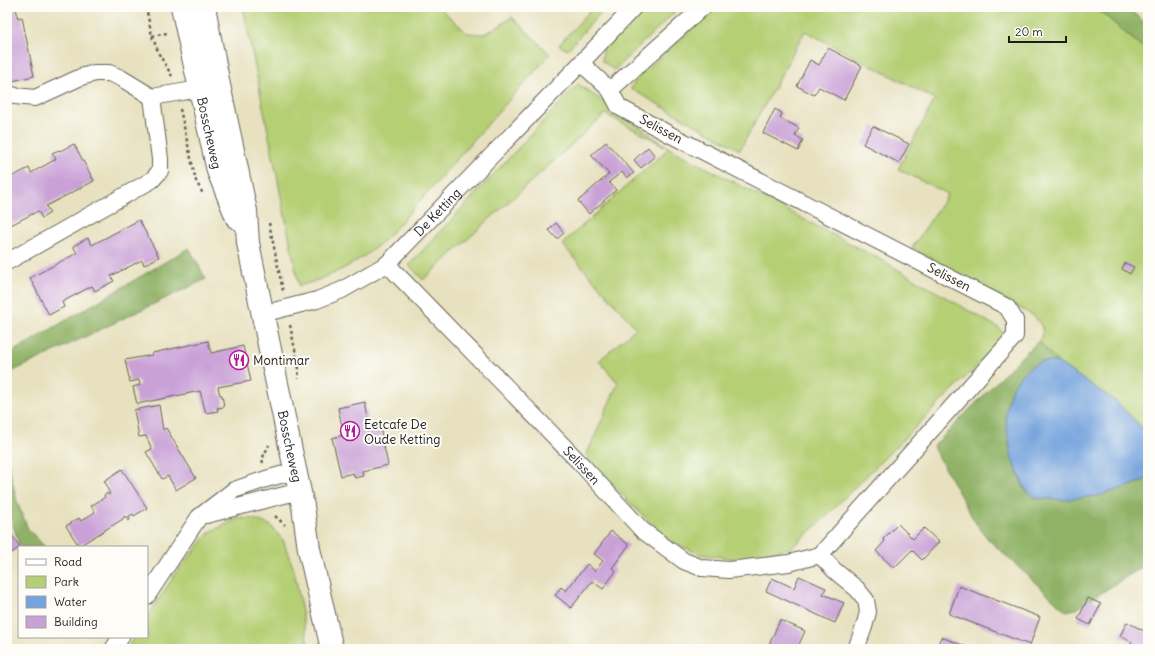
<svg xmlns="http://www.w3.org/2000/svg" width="1155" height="656" font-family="Delius,sans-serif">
  <rect width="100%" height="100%" fill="#fdfcf7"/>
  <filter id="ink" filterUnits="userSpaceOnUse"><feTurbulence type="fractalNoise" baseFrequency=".025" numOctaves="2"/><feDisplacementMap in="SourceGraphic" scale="8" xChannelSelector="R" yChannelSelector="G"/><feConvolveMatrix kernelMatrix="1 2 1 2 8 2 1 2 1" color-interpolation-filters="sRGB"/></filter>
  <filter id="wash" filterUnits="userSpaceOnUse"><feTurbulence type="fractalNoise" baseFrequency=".012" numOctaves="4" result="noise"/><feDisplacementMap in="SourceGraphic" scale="16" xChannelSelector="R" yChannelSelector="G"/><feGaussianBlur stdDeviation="0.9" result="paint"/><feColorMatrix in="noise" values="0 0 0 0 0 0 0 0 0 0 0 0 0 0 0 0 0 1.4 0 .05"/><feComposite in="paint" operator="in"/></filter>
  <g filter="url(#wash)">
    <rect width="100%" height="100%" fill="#e7e1bf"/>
    <g fill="#b5cf75" stroke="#687648">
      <path d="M243 7H439L467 33 484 34 499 26 512 17 550 54 393 231C386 238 378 246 370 252 348 268 324 279 299 286Z"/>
      <path d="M593 7H606L567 50 559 45Z"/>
      <path d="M631 7H680L614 70 602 61 604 35Z"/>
      <path d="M716 7H1095L1148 52V240L1144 245 1148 249V434L1117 402 1057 362 1039 341C1046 330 1041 324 1034 316L912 248 948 194 898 169 935 99 805 31 740 150 631 89 635 80Z"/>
      <path d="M578 84 669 148 883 261 999 328C1003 332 1004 335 1002 341L815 527 792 547 744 560 699 554 669 540 630 503 586 456 618 383 599 361 636 328 562 244 669 148 605 114 423 280 409 265Z"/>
      <path d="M239 518 254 519 270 525 283 540 294 570 309 649H127L134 637H147V617L178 570 210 532Z"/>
    </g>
    <g fill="#90b266" stroke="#566741">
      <path d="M1095 7H1126L1148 25V52Z"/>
      <path d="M189 248 206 279 7 374V355Z"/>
      <path d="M1039 341 1057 362C1038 362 1034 362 1021 375L1012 460 1025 490 1035 498 1098 496 1133 485 1148 478V563L1076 609 1066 611 988 539 975 522 933 447 1024 354Z"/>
      <path d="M7 458 17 502 28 529 45 547H20L7 506Z"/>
    </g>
    <path fill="#74a3dd" stroke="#48607c" d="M1040 362H1057L1117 402 1148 434V478L1133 485 1098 496 1061 500 1035 498 1026 490 1012 460 1006 425V411L1011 390 1021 375 1028 368Z"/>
    <g id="blocks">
      <g fill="#c9a1d7">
        <path d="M12 7H16L18 18 22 17 34 76 12 81 7 59V8Z"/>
        <path d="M828 48 862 66 844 100 819 87 814 95 797 86 810 60 819 65Z"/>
        <path d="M775 109 782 113 780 118 799 128 795 136 803 140 798 151 763 133Z"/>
        <path d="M873 126 909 144 899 163 863 144Z"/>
        <path d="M606 142 634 173 627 178 622 172 609 182 616 190 589 214 578 201 609 174 591 155Z"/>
        <path d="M74 144 94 181 46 206 50 213 42 218 38 211 7 227V185L12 182 9 178 29 168 31 173 56 159 52 153 59 150 60 151Z"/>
        <path d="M648 147 655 156 641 168 634 160Z"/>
        <path d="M139 220 159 257 144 265 142 260 111 276 114 281 95 291 92 286 62 302 64 307 49 315 30 278 77 253 73 246 88 238 92 245Z"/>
        <path d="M556 223 564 233 557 239 549 230Z"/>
        <path d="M1125 263 1134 267 1130 274 1122 269Z"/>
        <path d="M208 341 211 353 243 346 251 381 218 387 220 395H222L224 407 217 408 218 411 206 413 200 391 137 404 133 387 140 385 139 380 130 382 125 360 152 355V353Z"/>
        <path d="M365 402 370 429 380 427 388 465 363 471 364 476 355 478 353 473 341 476 332 438 344 435 338 408Z"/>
        <path d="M159 405 163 430 166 428 196 478 176 490 168 476 162 479 146 452 152 449 146 436 139 437 134 410Z"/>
        <path d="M122 469 147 508 134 516 133 514 128 517 130 520 128 521 125 516 123 518V519L79 546 66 526 79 518 81 521 95 512 91 506 105 497 104 495 107 493 108 495 110 494 107 488 108 487 104 481Z"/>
        <path d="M7 518 11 524 7 527Z"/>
        <path d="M898 524 913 539 924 528 939 542 922 560 912 550 894 568 876 551 885 541 883 539Z"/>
        <path d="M7 527 20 547 7 556Z"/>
        <path d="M611 531 629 545 612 568 616 571 603 589 592 581 571 608 555 595 561 587 566 591 587 564 595 571 603 561 594 554Z"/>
        <path d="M799 576 826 588 823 594 844 603 835 623 766 591 772 578 794 588Z"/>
        <path d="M959 586 1040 617 1030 645 949 614Z"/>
        <path d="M1088 598 1101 604 1090 625 1078 619Z"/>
        <path d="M780 620 805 631 797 649H767Z"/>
        <path d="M1127 622 1148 633V649H1128L1132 642 1120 636Z"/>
        <path d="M941 637 965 646 964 649H936Z"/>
      </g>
    </g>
  </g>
  <g filter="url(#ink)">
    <use href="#blocks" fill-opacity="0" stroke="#636155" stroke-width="1"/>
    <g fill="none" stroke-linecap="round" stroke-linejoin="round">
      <g stroke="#636155" stroke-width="18">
        <g id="minor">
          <path d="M610 90 703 7"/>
          <path d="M7 93 15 96 35 98 81 77 95 73H109L121 78 152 97"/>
          <path d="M7 262 152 180 160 171V159L152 97 211 87"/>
          <path id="s1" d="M387 264 582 465 642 530 684 561 702 568 729 570 789 563 820 555 1015 336V320L1007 307 669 134 619 107 610 90 581 63"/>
          <path id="s2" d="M262 314 317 300 342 290 387 264 581 63 634 7"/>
          <path d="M206 515 300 491"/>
          <path d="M820 555 834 570 857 589 866 600 868 612 864 627 856 649"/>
          <path d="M147 596 199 517 234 490 266 479 295 471"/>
          <path d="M113 649 121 637"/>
        </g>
      </g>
      <g stroke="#636155" stroke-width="24">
        <g id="secondary">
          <path id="s3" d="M182 7 218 171 237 218"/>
          <path id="s4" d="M204 7 219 85 246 211 248 243 287 432 303 506 309 549 332 649"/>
        </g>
      </g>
      <g stroke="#636155" stroke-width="2.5" stroke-dasharray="3 3" stroke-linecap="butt">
        <path d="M146 7 152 36 159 54 172 76"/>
        <path d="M152 36 167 33"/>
        <path d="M180 109 196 181 203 194"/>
        <path d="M269 223 283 291"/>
        <path d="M290 325 299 369 298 379"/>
        <path d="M263 463 262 459 269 445"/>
        <path d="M275 516 285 525"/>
      </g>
      <use href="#minor" stroke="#fff" stroke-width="16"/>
      <use href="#secondary" stroke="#fff" stroke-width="22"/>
    </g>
  </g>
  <defs>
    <g id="restaurant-ring" transform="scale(1)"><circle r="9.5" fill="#fdfcf7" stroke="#b5179e" stroke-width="1.5"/><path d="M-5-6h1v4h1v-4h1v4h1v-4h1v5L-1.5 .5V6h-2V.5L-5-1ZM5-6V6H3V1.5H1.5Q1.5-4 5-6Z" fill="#b5179e"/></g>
  </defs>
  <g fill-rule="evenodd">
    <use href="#restaurant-ring" x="239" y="360"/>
    <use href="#restaurant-ring" x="350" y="431"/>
  </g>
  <g text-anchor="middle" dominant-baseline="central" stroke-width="4" stroke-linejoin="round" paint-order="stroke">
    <g font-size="13" fill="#1c1c1c" stroke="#fdfcf7">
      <text transform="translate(661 129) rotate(28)">Selissen</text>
      <text stroke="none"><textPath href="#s3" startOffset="129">Bosscheweg</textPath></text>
      <text stroke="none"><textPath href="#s2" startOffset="208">De Ketting</textPath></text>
      <text transform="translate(949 277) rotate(27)">Selissen</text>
      <text stroke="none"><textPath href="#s4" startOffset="448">Bosscheweg</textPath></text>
      <text stroke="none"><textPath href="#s1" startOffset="280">Selissen</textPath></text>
    </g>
    <g font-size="13" fill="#1c1c1c" stroke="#fdfcf7" text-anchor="start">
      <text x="253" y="360">Montimar</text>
      <text x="364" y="424">Eetcafe De<tspan x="364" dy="15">Oude Ketting</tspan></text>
    </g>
  </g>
  <rect width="1155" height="656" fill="none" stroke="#fdfcf7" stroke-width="24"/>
  <rect x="18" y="546" width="130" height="92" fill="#fdfcf7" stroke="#a3a29f"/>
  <rect x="26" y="559" width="20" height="6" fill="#ffffff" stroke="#a3a29f"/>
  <text x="54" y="566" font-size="12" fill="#1c1c1c">Road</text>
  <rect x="26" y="576" width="20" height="12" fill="#b5cf75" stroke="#a3a29f"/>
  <text x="54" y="586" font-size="12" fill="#1c1c1c">Park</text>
  <rect x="26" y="596" width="20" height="12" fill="#74a3dd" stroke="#a3a29f"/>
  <text x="54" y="606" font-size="12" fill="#1c1c1c">Water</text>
  <rect x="26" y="616" width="20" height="12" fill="#c9a1d7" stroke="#a3a29f"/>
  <text x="54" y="626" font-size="12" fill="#1c1c1c">Building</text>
  <path d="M1009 36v6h57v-6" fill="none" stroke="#1c1c1c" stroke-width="2"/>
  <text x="1015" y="36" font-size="12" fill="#1c1c1c" stroke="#fdfcf7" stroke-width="3" paint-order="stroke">20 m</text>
</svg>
